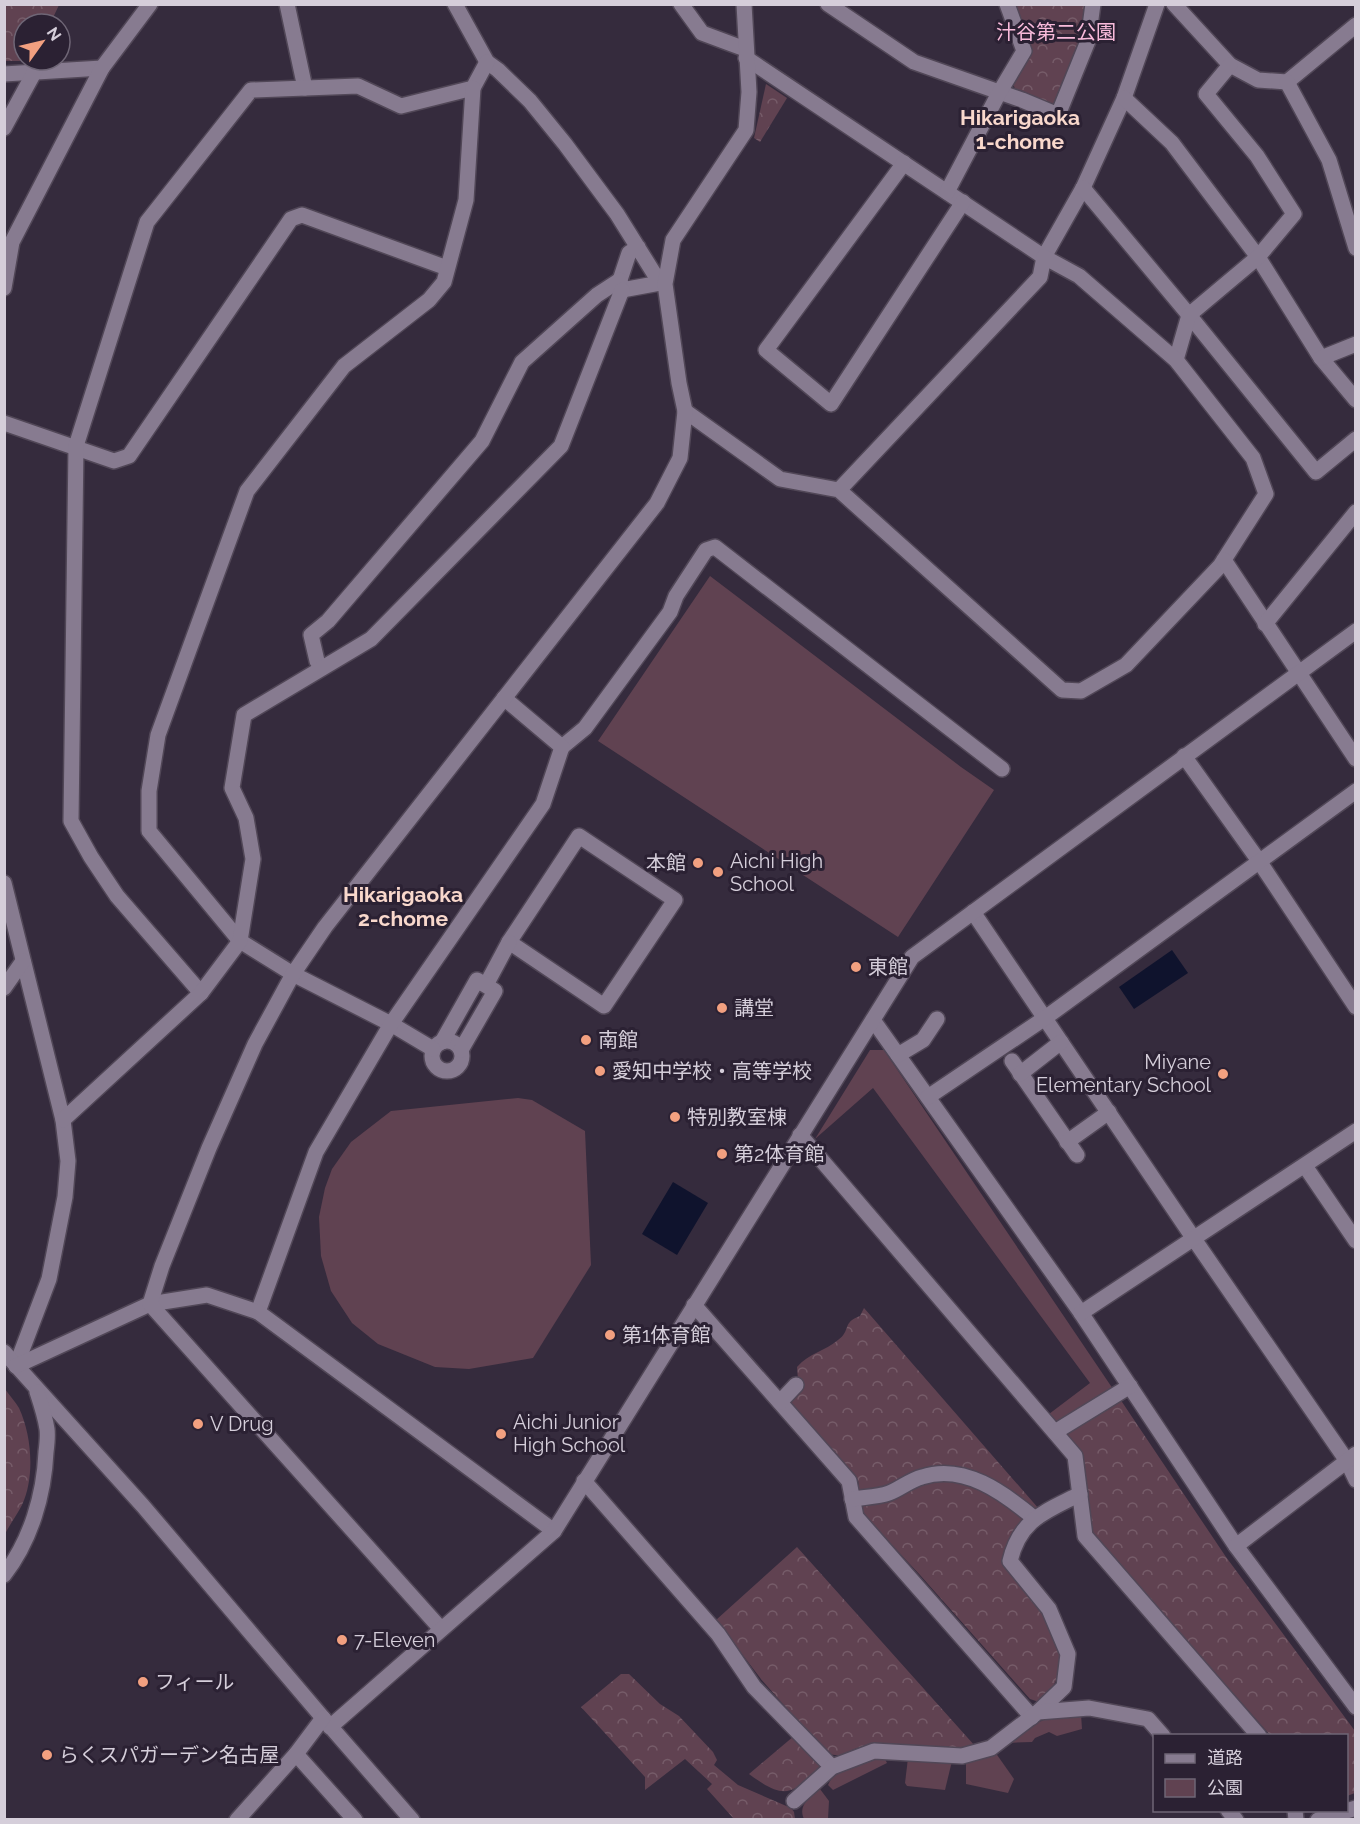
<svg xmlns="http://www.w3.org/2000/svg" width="1360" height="1824" font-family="Raleway,'Noto Sans JP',sans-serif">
  <defs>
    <pattern id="forest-crowns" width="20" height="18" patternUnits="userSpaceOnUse" patternTransform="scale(1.5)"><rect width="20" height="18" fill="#604251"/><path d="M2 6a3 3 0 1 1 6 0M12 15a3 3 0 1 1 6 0" fill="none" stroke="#765c69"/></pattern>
  </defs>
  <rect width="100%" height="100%" fill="#352b3d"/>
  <g fill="#604251">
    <path d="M710 576 961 767 994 790 898 937 598 741Z"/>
    <path d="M870 1050H884L1113 1389 1057 1423 1049 1414 1090 1383 873 1088 815 1139Z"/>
    <path d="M518 1098 532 1100 585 1131 591 1265 533 1358 469 1369 435 1367 378 1344 352 1323 331 1291 321 1256 319 1217 325 1188 332 1169 351 1142 391 1111Z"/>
    <path d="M1081 1714 1082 1729 1057 1736 1049 1732 1035 1738 1032 1742 1006 1743 1032 1725 1053 1716Z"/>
    <path d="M995 1752 1014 1779 1008 1793 966 1784V1760Z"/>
    <path d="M870 1757H884L887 1763 833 1790 828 1785C834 1770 855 1762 870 1757Z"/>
    <path d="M908 1758 952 1761 945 1790 907 1786 905 1783Z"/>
    <path d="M820 1789 829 1801 828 1819H804C798 1805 809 1798 820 1789Z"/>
  </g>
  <g fill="url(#forest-crowns)">
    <path d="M4 5H59L50 24H24V60L33 61H5Z"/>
    <path d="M1016 5H1090L1083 39 1059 105 1052 109 1016 92 1013 83 1032 50Z"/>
    <path d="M766 84 787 98 760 142 754 138Z"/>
    <path d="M864 1308 1039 1509 1007 1550C1024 1578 1067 1637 1060 1670 1057 1682 1049 1693 1042 1703L1030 1699 920 1575 862 1513 858 1480 788 1400 798 1380 797 1367C809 1353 825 1351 838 1340 851 1331 842 1322 860 1316Z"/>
    <path d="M5 1389C9 1395 15 1401 19 1408 32 1436 35 1477 22 1505 17 1515 10 1524 5 1534Z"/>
    <path d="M1120 1399 1226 1557 1355 1731V1793L1347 1796 1346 1736 1270 1735 1091 1532 1081 1451 1066 1433Z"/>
    <path d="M797 1547 975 1746 948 1748 883 1743 866 1745 852 1750 843 1756 827 1754 761 1679 716 1620Z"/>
    <path d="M621 1674H629L660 1704 679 1716 713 1752 717 1760 714 1765 738 1785 791 1808 794 1812 795 1819H734L707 1789 712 1784 685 1759 645 1790V1777L581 1707Z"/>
    <path d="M794 1736 821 1765C793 1796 784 1800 749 1774Z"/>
  </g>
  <g fill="#0f132d">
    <path d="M1172 950 1188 973 1134 1009 1119 987Z"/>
    <path d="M673 1182 708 1203 677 1255 642 1234Z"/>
  </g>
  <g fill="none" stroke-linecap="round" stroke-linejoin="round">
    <g stroke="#514757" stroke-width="18">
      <g id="minor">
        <path d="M287 4 305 88"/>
        <path d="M455 4 487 62 498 70 530 101 565 144 617 214 660 283 622 290 620 280 629 253 638 247"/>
        <path d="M681 4 702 33 745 49"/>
        <path d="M828 4 914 62 1022 100 1058 115 1088 41 1093 4"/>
        <path d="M1174 4 1230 65 1258 80 1287 82 1356 25"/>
        <path d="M746 58 1044 257 1083 188 1124 98 1157 4"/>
        <path d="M4 74 102 68"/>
        <path d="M1287 82 1329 160 1356 248"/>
        <path d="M1124 98 1172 143 1258 257 1321 358 1356 400"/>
        <path d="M4 128 35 71"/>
        <path d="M904 163 766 350 831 404 963 202"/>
        <path d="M1083 188 1189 315 1316 472 1356 439"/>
        <path d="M947 192 999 93 1024 51 1007 4"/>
        <path d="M4 288 12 242 102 68 150 4"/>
        <path d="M1321 358 1356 344"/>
        <path d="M1176 360 1189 315 1258 257 1294 214 1257 156 1206 94 1230 65"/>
        <path d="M685 411 780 479 839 490 1040 277 1044 257 1079 276 1176 360 1253 458 1266 494 1220 566 1126 665 1081 691 1062 690 839 490"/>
        <path d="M4 423 114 461 129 456 291 219 302 215 447 268"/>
        <path d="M1224 560 1356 759"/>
        <path d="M1265 624 1356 512"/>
        <path d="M322 668 317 661 311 635 328 621 482 441 522 362 597 295 620 280"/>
        <path d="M562 747 585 728 670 612 676 596 706 550 715 547 1002 769"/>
        <path d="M1184 756 1259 861 1356 1007"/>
        <path d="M579 836 675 900 604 1006 509 942Z"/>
        <path d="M4 883 63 1120 68 1161 65 1197 49 1279 16 1366"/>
        <path d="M973 912 1194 1239 1347 1461 1356 1480"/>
        <path d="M486 985 509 942"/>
        <path d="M4 988 23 961"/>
        <path d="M201 993 117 896 91 857 71 821 76 446 147 222 251 90 358 86 401 106 473 88 487 62"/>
        <path d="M873 1020 1081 1313 1236 1546 1356 1707"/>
        <circle cx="447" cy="1056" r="15"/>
        <path d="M442 1042 477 980 495 991 461 1050"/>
        <path d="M433 1049 391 1024 293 974 240 941 149 831V791L158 735 247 491 344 366 429 300 444 282 466 200 473 88"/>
        <path d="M898 1055 923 1040 937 1019"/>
        <path d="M1012 1061 1077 1155"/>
        <path d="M1020 1074 1061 1042"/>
        <path d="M928 1097 1045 1018 1356 791"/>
        <path d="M63 1120 201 993 240 941 253 859 246 818 232 788 244 715 371 639 561 446 622 290"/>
        <path d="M800 1135 1075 1456 1085 1536 1259 1736"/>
        <path d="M1067 1142 1109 1112"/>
        <path d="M1305 1166 1356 1241"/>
        <path d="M694 1305 849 1481 856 1517 1032 1717"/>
        <path d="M258 1312 316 1152 391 1024 543 804 562 747 504 698"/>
        <path d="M1081 1313 1356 1131"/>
        <path d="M4 1352 143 1506 323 1718 412 1820"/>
        <path d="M16 1366 150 1304 207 1295 258 1312 554 1531"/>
        <path d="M780 1402 796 1385"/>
        <path d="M1055 1432 1130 1386"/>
        <path d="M584 1481 718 1634 754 1687 832 1767"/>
        <path d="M852 1499C864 1497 878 1497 889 1493 900 1489 910 1480 922 1477 964 1463 1004 1493 1034 1518"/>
        <path d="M1236 1546 1356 1454"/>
        <path d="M4 1575C31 1540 44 1495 46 1452 47 1444 48 1436 47 1429 45 1416 41 1404 37 1392"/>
        <path d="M441 1629 150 1304 162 1266 209 1148 255 1044 293 974 325 927 657 503 680 458 685 411 679 383 665 284 673 240 746 130 749 92 744 4"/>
        <path d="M1038 1712 1064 1687 1068 1654 1049 1609 1010 1561C1020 1519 1045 1512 1080 1494"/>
        <path d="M330 1727 554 1531 912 957 1356 631"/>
        <path d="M296 1754 355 1820"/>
        <path d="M794 1801 832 1767 874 1751 962 1756 991 1748 1038 1712 1089 1708 1148 1719 1163 1736"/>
        <path d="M1228 1810 1236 1820"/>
        <path d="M1295 1810 1296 1820"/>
        <path d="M237 1820 296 1754 323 1718"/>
        <path d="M1318 1820 1356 1808"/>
      </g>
    </g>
    <use href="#minor" stroke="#877b90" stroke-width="15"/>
  </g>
  <g fill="#f2a080" stroke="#2b2133" stroke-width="2">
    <circle cx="698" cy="863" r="6"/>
    <circle cx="718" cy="872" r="6"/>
    <circle cx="856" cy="967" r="6"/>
    <circle cx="722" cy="1008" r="6"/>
    <circle cx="586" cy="1040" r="6"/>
    <circle cx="600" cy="1071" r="6"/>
    <circle cx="1223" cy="1074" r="6"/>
    <circle cx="675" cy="1117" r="6"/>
    <circle cx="722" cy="1154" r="6"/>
    <circle cx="610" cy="1335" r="6"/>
    <circle cx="198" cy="1424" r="6"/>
    <circle cx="501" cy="1434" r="6"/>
    <circle cx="342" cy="1640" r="6"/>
    <circle cx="143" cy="1682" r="6"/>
    <circle cx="47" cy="1755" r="6"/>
  </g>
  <g text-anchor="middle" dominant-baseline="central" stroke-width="6" stroke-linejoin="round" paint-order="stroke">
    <g font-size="20" fill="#f9bbdb" stroke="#2b2133">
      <text x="1056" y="32">汁谷第二公園</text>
    </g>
    <g font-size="20" fill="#d5ceda" stroke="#2b2133" text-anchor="start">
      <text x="730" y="861">Aichi High<tspan x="730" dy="23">School</tspan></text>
      <text x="686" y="863" text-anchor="end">本館</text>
      <text x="868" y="967">東館</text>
      <text x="734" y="1008">講堂</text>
      <text x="598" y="1040">南館</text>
      <text x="1211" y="1062" text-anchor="end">Miyane<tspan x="1211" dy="23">Elementary School</tspan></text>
      <text x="612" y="1071">愛知中学校・高等学校</text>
      <text x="687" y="1117">特別教室棟</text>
      <text x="734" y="1154">第2体育館</text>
      <text x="622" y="1335">第1体育館</text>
      <text x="513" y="1422">Aichi Junior<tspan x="513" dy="23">High School</tspan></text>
      <text x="210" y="1424">V Drug</text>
      <text x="354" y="1640">7-Eleven</text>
      <text x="155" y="1682">フィール</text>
      <text x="59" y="1755">らくスパガーデン名古屋</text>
    </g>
    <g font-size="21" font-weight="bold" fill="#f9d8cc" stroke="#2b2133">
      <text x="1020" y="117">Hikarigaoka<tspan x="1020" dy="24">1-chome</tspan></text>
      <text x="403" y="894">Hikarigaoka<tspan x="403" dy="24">2-chome</tspan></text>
    </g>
  </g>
  <rect width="1360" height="1824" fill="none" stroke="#d5ceda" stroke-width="12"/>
  <rect x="1153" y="1734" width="195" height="78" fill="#2b2133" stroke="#6f6676" stroke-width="1.5"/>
  <rect x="1165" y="1754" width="30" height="9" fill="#877b90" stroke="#6f6676" stroke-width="1.5"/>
  <text x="1207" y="1764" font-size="18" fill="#d5ceda">道路</text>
  <rect x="1165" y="1779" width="30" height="18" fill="#604251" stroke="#6f6676" stroke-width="1.5"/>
  <text x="1207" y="1794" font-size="18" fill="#d5ceda">公園</text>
  <g transform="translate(42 42) rotate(56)"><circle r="28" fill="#2b2133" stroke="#6f6676" stroke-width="1.5"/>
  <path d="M0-4.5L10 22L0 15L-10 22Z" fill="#f2a080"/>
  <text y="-9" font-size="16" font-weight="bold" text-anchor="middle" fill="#d5ceda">N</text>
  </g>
</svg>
